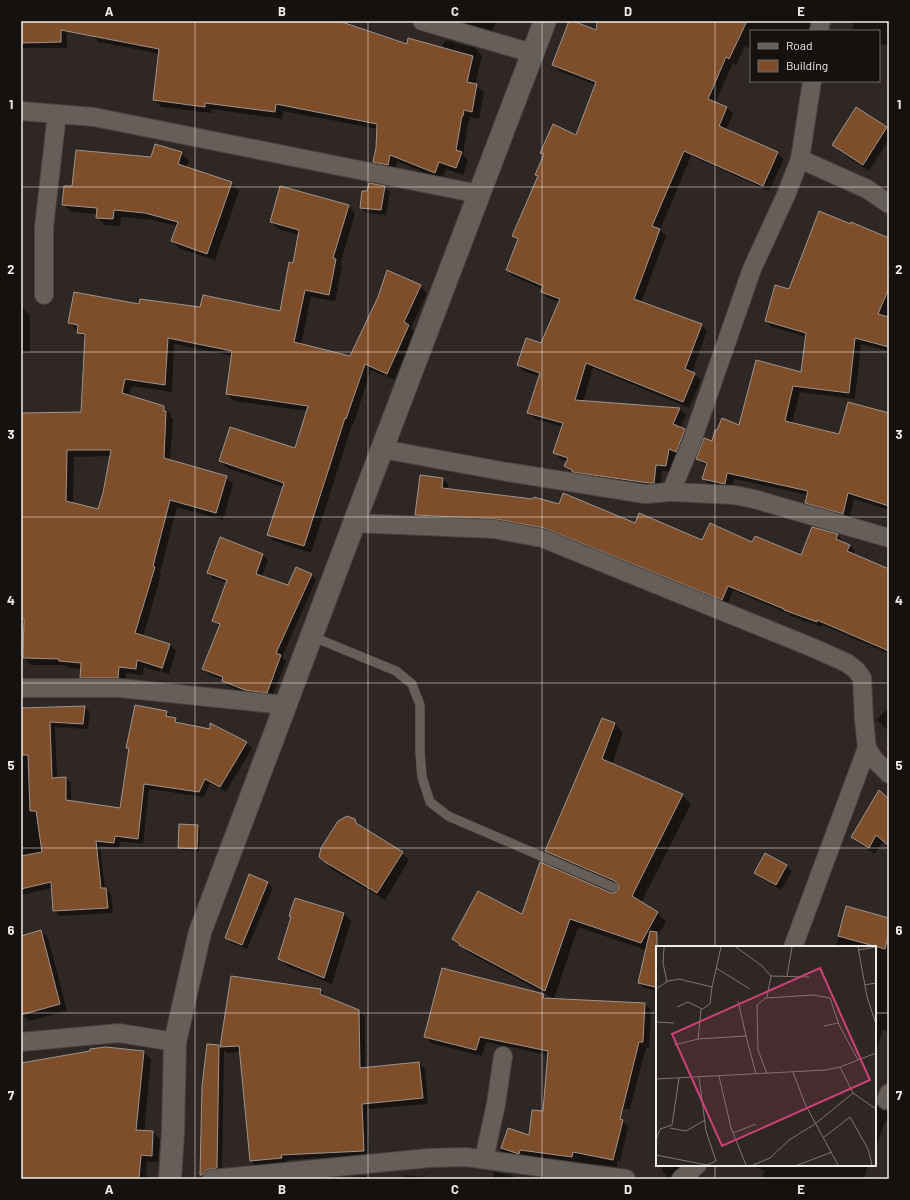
<svg xmlns="http://www.w3.org/2000/svg" width="910" height="1200" font-family="Barlow,sans-serif">
  <rect width="100%" height="100%" fill="#2f2723"/>
  <g fill="#0007" fill-rule="evenodd">
    <path d="M21 21H66L67 48H23L21 46Z"/>
    <path d="M93 21H339L408 45 442 48 445 40 475 48 482 56 475 85 484 92 479 119 470 117 469 123H468L463 155 468 160 463 175 446 169 442 180 397 161 395 172 381 169 374 162 377 148 378 129 283 111 282 119 212 109 211 113 161 107 154 99 160 54 99 42 92 35Z"/>
    <path d="M451 21H497L491 34Z"/>
    <path d="M597 21H819L815 31H751V49L745 46 736 65 733 63 715 103 727 107 733 114 726 130 777 153 784 159 769 191 691 156 660 230 666 236 641 303 701 324 707 331 692 373 701 380 689 408 593 368 583 402 680 408 686 415 680 428 684 430 691 436 683 457 675 454 672 472 662 471 660 489 572 473 566 466 567 462 561 459 554 452 563 427 535 419 529 412 539 376 525 372 518 365 541 344 560 302 548 298 542 292 543 289 513 276 507 270 518 242 513 236 538 177 536 174 544 156 541 152 577 136 596 85 559 71 553 65 593 30Z"/>
    <path d="M854 21H889V45L879 44V31H852Z"/>
    <path d="M856 109 889 130V142L888 141 869 171 839 151 833 145Z"/>
    <path d="M181 153 189 161 186 168 231 183 239 191 215 260 180 249 172 241 177 226 153 220 121 217 120 226 105 225 97 217V214L71 212 63 204 73 187 152 158Z"/>
    <path d="M384 187 390 192 386 215 366 213 361 207 368 193Z"/>
    <path d="M348 206 355 213 340 265 342 267 335 301 311 297 301 345 351 357 420 286 427 293 411 328 415 332 394 380 371 370 353 425H352L311 553 275 541 268 534 283 487 227 468 220 461 295 449 308 411 234 401 227 394 233 356 174 344 172 392 132 386 129 396 164 407 171 414V417L173 419 170 461 226 477 233 484 223 520 177 507 160 573 161 575 143 636 170 645 176 651 169 674 162 672 170 647H168L160 672 144 667 143 675 126 673 125 684H104L97 677 81 669 67 667 65 665H31L24 658 25 624H21V414L82 413 86 339 69 323 140 305 280 312 294 264 299 235 278 229 271 222ZM111 456 104 493 99 510 73 503 74 457Z"/>
    <path d="M889 239V351L861 344 855 399 800 392 792 423 840 435 889 414V412V510L854 499 849 520 813 509 806 503 808 495 734 479 731 490 710 486 704 479 707 466 704 465 697 458 713 443 740 426 802 374 807 337 772 327 766 321 789 290Z"/>
    <path d="M21 308H23L30 315V352H21Z"/>
    <path d="M443 479 448 484V489L636 524 703 541 753 543 802 556 837 535 843 541 842 543 850 546 855 551 854 555 889 570V654L823 625 822 627 791 616 789 614 733 590 728 604 551 533 422 520 417 515Z"/>
    <path d="M221 539 263 555 268 560 262 577 289 587 311 574 316 580 282 657 286 661 272 697 251 695 228 686 223 681 224 680 208 674 203 668 220 627 213 621 227 583 213 578 208 573Z"/>
    <path d="M889 706V731L877 720Z"/>
    <path d="M84 707 90 712 88 729 55 727 57 778H65L71 783V802L120 809 130 750 127 747 166 712 181 724 246 743 252 748 226 792 210 783 204 797 149 789 143 844 120 841 119 848 100 846 105 889 111 894 113 913 59 916 54 910 52 888 21 895V709Z"/>
    <path d="M603 719 615 724 623 733 612 764 682 795 691 804 641 903 658 913 666 922 649 951 578 927 554 999 469 953 453 939 522 915 610 893 614 894 619 890 620 887 555 859 546 851Z"/>
    <path d="M889 800V846L883 841 875 854 858 843 852 837Z"/>
    <path d="M354 820 362 827 402 853 409 860 385 900 333 870 320 857Z"/>
    <path d="M198 826 200 828 199 851 182 850 179 848Z"/>
    <path d="M786 866 792 871 781 890 761 878 755 873Z"/>
    <path d="M250 875 268 883 273 888 247 949 232 943 226 938Z"/>
    <path d="M296 899 344 913 351 921 332 984 287 966 280 959 292 917Z"/>
    <path d="M847 907 889 919V1032L882 1030 875 1060V947H836Z"/>
    <path d="M41 931 48 938 67 1011 29 1021 23 1015 21 1016V937Z"/>
    <path d="M657 956V991L644 988 639 983Z"/>
    <path d="M443 969 544 995 548 999 645 1004 651 1010 649 1048H646L630 1109 592 1108 620 1118 628 1127 620 1161 617 1160V1167L527 1156 507 1157 501 1151 508 1129 530 1136 544 1112 548 1055 486 1042 482 1056 431 1043 425 1036Z"/>
    <path d="M231 977 321 990 326 996V998L359 1011 365 1017V1068L419 1063 425 1069 428 1104 367 1109 370 1159 347 1161 342 1157 287 1160V1164L257 1167 251 1161 241 1052 226 1053 224 1050 222 1173 206 1179 201 1174 219 1046 221 1048Z"/>
    <path d="M144 1052 151 1059 144 1132H153L160 1139 158 1162H147L146 1179H21V1064Z"/>
    <path d="M875 1094 883 1101 881 1108 882 1111H889V1122L885 1121 875 1151Z"/>
    <path d="M664 1165H689L680 1179H667L668 1177 662 1171Z"/>
    <path d="M750 1165H868L864 1179H761L765 1171Z"/>
    <path d="M494 1172 512 1175 514 1177 513 1179H494Z"/>
    <path d="M405 1175 449 1179H404Z"/>
    <path d="M365 1176 370 1179H342V1178Z"/>
  </g>
  <g fill="#7e4d29" stroke="#9d948e" fill-rule="evenodd">
    <path d="M21 21H339L407 44 408 38 473 56 467 82 477 84 472 112 464 110 463 116H462L456 150 462 152 456 168 439 162 435 173 390 155 388 165 373 162 376 148 377 124 276 104 275 112 205 103V107L153 100 159 49 61 30V42L21 43Z"/>
    <path d="M569 21H573L596 30 597 21H747L729 59 726 57 708 99 727 107 719 126 778 152 763 186 684 151 652 226 660 229 634 299 702 324 685 369 695 373 683 402 586 363 575 400 680 408 673 424 685 429 682 437 676 452 669 449 666 466 656 465 654 483H649L572 472V470L564 466 568 458 553 453 563 423 527 413 540 373 517 365 526 338 541 343 560 299 541 292 543 286 506 270 518 239 512 236 538 176 535 175 544 154 540 153 553 124 576 135 596 82 552 65Z"/>
    <path d="M856 107 887 127 863 165 832 145Z"/>
    <path d="M155 144 182 152 178 164 232 182 207 254 171 241 178 222 145 213 114 210 113 219 96 218 97 208 62 205 64 186H72L76 150 151 157Z"/>
    <path d="M369 183 385 186 381 210 360 208 362 191H367Z"/>
    <path d="M280 186 349 205 333 258 336 259 329 295 305 290 294 342 350 356 378 297 387 270 421 285 404 322 409 325 387 374 365 364 346 419 345 418 304 546 267 535 284 483 219 461 230 427 295 448 308 406 226 394 232 351 168 338 165 385 125 379 122 393 164 406V411H166L164 458 227 476 216 513 170 500 153 566 155 567 135 633 170 644 162 668 137 660 136 669 119 667 118 678H80L81 663 59 661V659L23 658 24 619 21 618V413L81 412 85 334 77 333 78 325 68 323 74 292 139 304 140 299 200 307 203 295 280 311 289 262 293 263 299 230 270 222ZM67 450H111L103 493 98 509 66 501Z"/>
    <path d="M819 211 851 224V222L889 238V288L878 314 889 317V347L855 338 849 393 793 386 785 421 839 434 848 402 889 413V506L848 493 843 514 805 503 808 491 727 473 725 484 702 479 707 463 696 459 704 438 712 441 715 430H717L722 418 739 425 756 360 801 372 806 333 765 321 775 285 789 289Z"/>
    <path d="M420 475 443 478 442 488 533 499 534 497 559 504 563 493 635 523 639 513 702 540 710 523 752 542 755 536 801 555 812 527 838 534 836 539 850 545 847 551 889 569V651L817 620V622L784 610V609L728 586 722 600 544 528 495 519 415 515Z"/>
    <path d="M220 537 263 554 256 574 288 585 296 567 312 574 276 653 281 655 267 693 245 690 222 681 223 677 202 669 220 624 212 621 227 580 207 573Z"/>
    <path d="M135 705 167 711 166 716 176 718 175 722 210 729V723L247 742 220 787 205 779 199 792 144 784 138 839 115 836 114 843 96 841 101 888H106L108 908 53 911 51 882 21 889V856L42 852 36 811H30L28 755H21V708L85 706 83 724 50 722 52 778 66 777V800L120 808 129 748H126Z"/>
    <path d="M602 718 615 723 602 759 683 794 632 896 658 912 641 943 570 919 545 991 459 945 460 944 452 939 478 891 522 914 540 862 611 893H614L618 890 619 886 615 881 545 851Z"/>
    <path d="M879 790 889 799V846L876 835 869 848 851 837Z"/>
    <path d="M347 816 355 819 356 823 403 852 377 893 325 862 319 857 321 848 338 821Z"/>
    <path d="M179 824 198 825 197 849 178 848Z"/>
    <path d="M765 853 787 865 776 885 754 873Z"/>
    <path d="M249 874 268 882 242 945 225 938Z"/>
    <path d="M295 898 344 913 324 978 278 959 291 917 289 916Z"/>
    <path d="M846 906 889 918V933L885 949 838 936Z"/>
    <path d="M41 930 60 1004 21 1015V936Z"/>
    <path d="M650 931 657 932V977L655 987 638 983Z"/>
    <path d="M442 968 544 994 543 998 645 1003 643 1042H639L620 1119 623 1120 613 1160 573 1152 572 1157 520 1150 519 1154 501 1148 508 1128 529 1135 532 1110 543 1111 548 1051 480 1037 476 1050 424 1037Z"/>
    <path d="M231 976 321 989 320 994 359 1010 360 1068 419 1062 423 1098 362 1104 364 1151 281 1155 282 1158 250 1161 239 1046 220 1047Z"/>
    <path d="M207 1044 219 1045 217 1168 206 1170 202 1175H200L202 1086Z"/>
    <path d="M106 1047 144 1051 136 1130 153 1131 152 1156 141 1155 139 1179H21V1063L90 1051V1049Z"/>
  </g>
  <g fill="none" stroke-linecap="round" stroke-linejoin="round">
    <g stroke="#4b4541" stroke-width="10">
      <path id="service" d="M311 636 396 671 412 684 420 705V752L422 777 430 802 448 816 613 887"/>
    </g>
    <g stroke="#4b4541" stroke-width="20">
      <g id="minor">
        <path d="M422 21 532 53"/>
        <path d="M819 31 821 21"/>
        <path d="M21 111 94 117 479 194"/>
        <path d="M800 159 867 189 889 204"/>
        <path d="M44 295V227L57 114"/>
        <path d="M382 449 507 472 645 494 671 492 692 441 752 269 786 195 800 159 812 81"/>
        <path d="M671 492 734 495 754 499 889 538"/>
        <path d="M354 523 494 529 542 538 811 647 847 663 856 670 862 678 864 720 867 748 874 759 889 774"/>
        <path d="M21 688H119L285 705"/>
        <path d="M793 947 867 748"/>
        <path d="M21 1042 119 1033 175 1042"/>
        <path d="M886 1100 889 1093"/>
        <path d="M484 1159 496 1104 503 1056"/>
        <path d="M212 1179 429 1158 466 1157 626 1179"/>
        <path d="M681 1179 697 1165"/>
      </g>
    </g>
    <g stroke="#4b4541" stroke-width="24">
      <path id="secondary" d="M170 1179 173 1132 175 1042 200 932 382 449 545 21"/>
    </g>
    <use href="#service" stroke="#665e58" stroke-width="9"/>
    <use href="#minor" stroke="#665e58" stroke-width="18"/>
    <use href="#secondary" stroke="#665e58" stroke-width="22"/>
  </g>
  <path fill="none" stroke="#f1ece9" stroke-width="1" stroke-opacity="0.55" d="M195 21V1179M368 21V1179M542 21V1179M715 21V947M21 187H889M21 352H889M21 517H889M21 683H889M21 848H889M21 1013H657M875 1013H889M715 1165V1179"/>
  <g transform="translate(656 946)">
    <rect width="220" height="220" fill="#2f2723"/>
    <path fill="none" stroke="#7d7672" stroke-width="1" d="M8 1 7 17 11 36M80 1 106 20 115 30 111 51 101 59 102 104 111 128M202 1 211 51 220 78M202 4 220 1M60 22 94 43M115 30 153 31M131 30 136 1M208 39 220 37M0 43 12 35 23 33 56 41 65 1M110 52 157 49 174 52 183 79 202 114M82 55 90 90M21 61 32 56 46 63M0 76 18 77M168 80 182 77M42 93 45 64 54 58 56 41M18 99 42 93 90 90 100 128M184 121 197 147 220 163M137 126 149 158 182 219M63 130 75 182 90 219M0 133 170 124 184 121 220 107M14 182 30 185 49 174M77 187 100 178M167 192 194 171 212 203 216 219M0 194 4 183 16 179 23 132M0 209 51 219 60 215 50 185 43 131M97 219 114 212 133 194 159 178 197 147M142 219 176 206"/>
    <path fill="#cb4277" fill-opacity="0.15" stroke="#cb4277" stroke-width="2" d="M164 22 214 134 66 200 16 88Z"/>
    <rect width="220" height="220" fill="none" stroke="#f1ece9" stroke-width="2"/>
  </g>
  <rect width="910" height="1200" fill="none" stroke="#14110f" stroke-width="44"/>
  <rect x="750" y="30" width="130" height="52" fill="#14110f" stroke="#6c6966"/>
  <rect x="758" y="43" width="20" height="6" fill="#665e58" stroke="#6c6966"/>
  <text x="786" y="50" font-size="12" fill="#f1ece9">Road</text>
  <rect x="758" y="60" width="20" height="12" fill="#7e4d29" stroke="#6c6966"/>
  <text x="786" y="70" font-size="12" fill="#f1ece9">Building</text>
  <rect x="22" y="22" width="866" height="1156" fill="none" stroke="#f1ece9" stroke-width="1.5"/>
  <g font-size="13" text-anchor="middle" font-weight="bold" fill="#f1ece9">
    <text x="109" y="16">A</text>
    <text x="282" y="16">B</text>
    <text x="455" y="16">C</text>
    <text x="628" y="16">D</text>
    <text x="801" y="16">E</text>
    <text x="11" y="109">1</text>
    <text x="899" y="109">1</text>
    <text x="11" y="274">2</text>
    <text x="899" y="274">2</text>
    <text x="11" y="439">3</text>
    <text x="899" y="439">3</text>
    <text x="11" y="605">4</text>
    <text x="899" y="605">4</text>
    <text x="11" y="770">5</text>
    <text x="899" y="770">5</text>
    <text x="11" y="935">6</text>
    <text x="899" y="935">6</text>
    <text x="11" y="1100">7</text>
    <text x="899" y="1100">7</text>
    <text x="109" y="1194">A</text>
    <text x="282" y="1194">B</text>
    <text x="455" y="1194">C</text>
    <text x="628" y="1194">D</text>
    <text x="801" y="1194">E</text>
  </g>
</svg>
